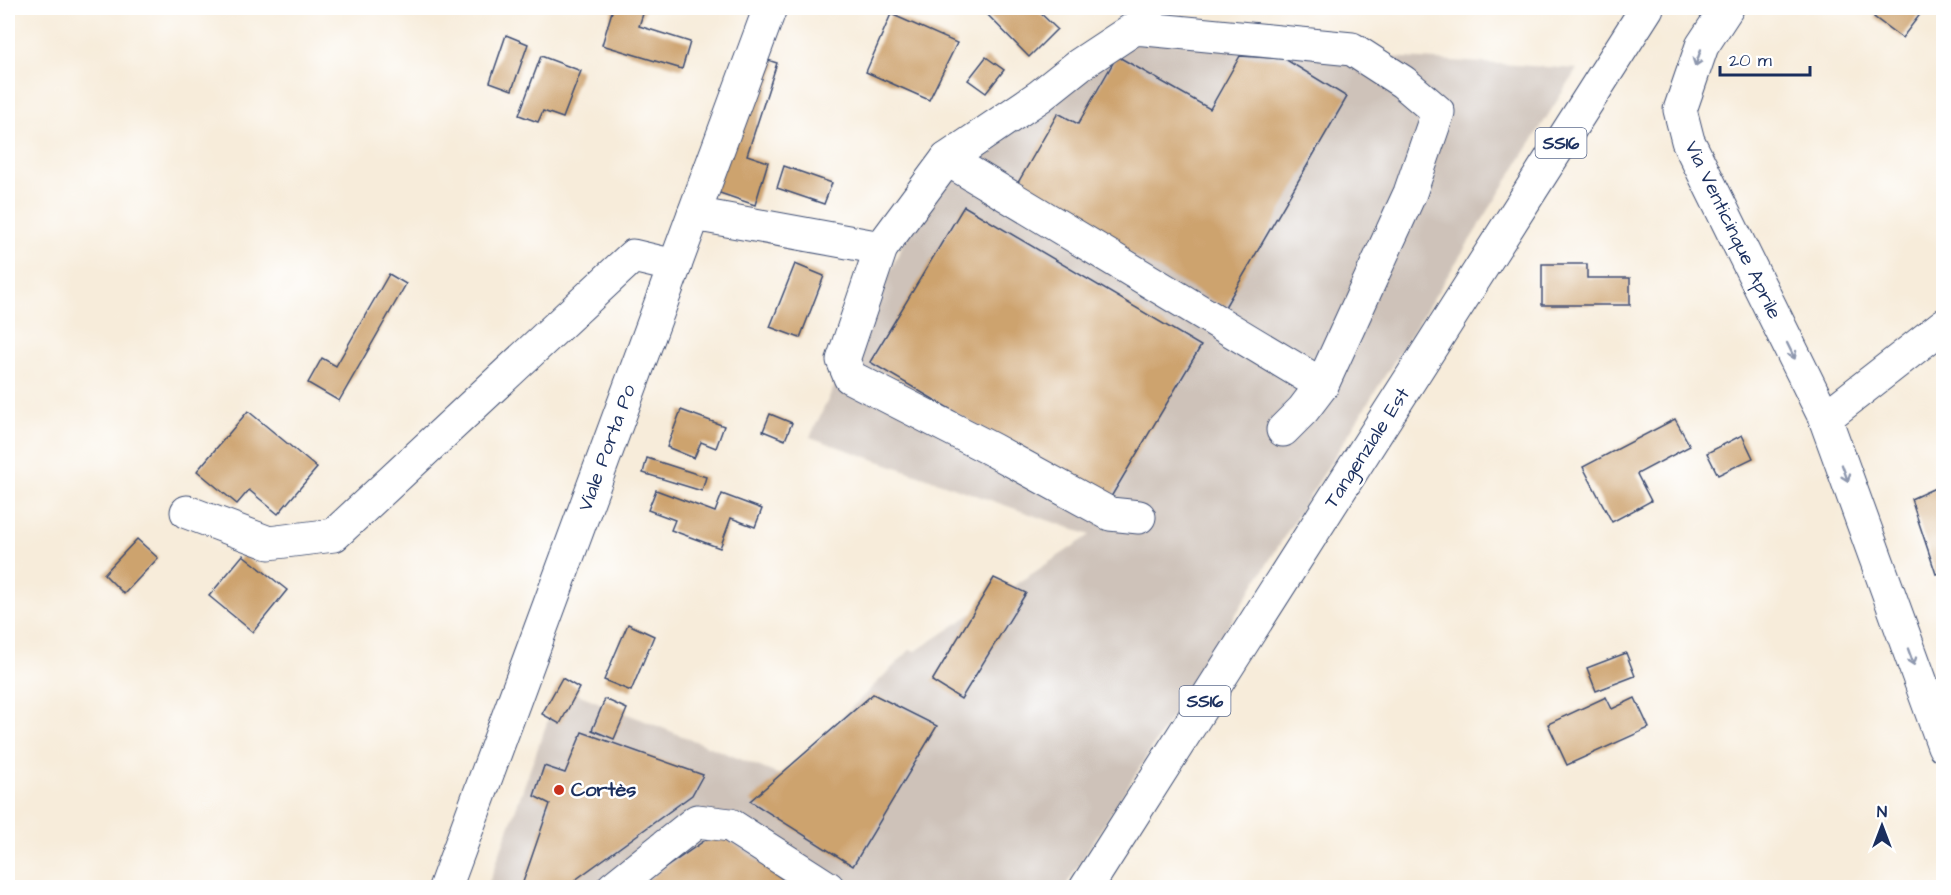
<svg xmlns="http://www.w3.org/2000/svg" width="1951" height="895" font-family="'Architects Daughter',sans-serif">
  <rect width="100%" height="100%" fill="#fff"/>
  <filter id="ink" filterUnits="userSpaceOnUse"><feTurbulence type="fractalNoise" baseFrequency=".0167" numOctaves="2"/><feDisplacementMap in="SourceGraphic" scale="12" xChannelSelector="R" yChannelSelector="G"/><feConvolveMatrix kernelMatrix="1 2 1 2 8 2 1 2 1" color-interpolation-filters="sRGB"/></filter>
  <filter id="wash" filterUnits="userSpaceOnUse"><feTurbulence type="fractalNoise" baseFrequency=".008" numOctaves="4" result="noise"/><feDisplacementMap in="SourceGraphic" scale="24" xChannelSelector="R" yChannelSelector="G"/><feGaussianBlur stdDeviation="1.35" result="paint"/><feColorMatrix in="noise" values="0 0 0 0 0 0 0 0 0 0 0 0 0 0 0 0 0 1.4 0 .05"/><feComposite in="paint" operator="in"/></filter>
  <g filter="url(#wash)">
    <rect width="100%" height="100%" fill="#f7ecda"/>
    <path fill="#cec2b9" d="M1104 39 1577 69 1065 887 487 888 560 687 782 776 910 650 916 651 1090 535 810 437 932 184Z"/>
    <g id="blocks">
      <g fill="#cda36e">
        <path d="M613 8H645L639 26 690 42 682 69 602 45Z"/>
        <path d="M981 8H1017L1021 11 1025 8H1035L1057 29 1029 57Z"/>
        <path d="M1881 8H1925L1902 38 1874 17Z"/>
        <path d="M891 14 957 43 929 100 866 72Z"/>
        <path d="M506 35 528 44 512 90 490 82Z"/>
        <path d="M541 56 581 71 563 118 543 111 538 122 519 115Z"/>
        <path d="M755 56 777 63 747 155 768 162 755 205 711 190Z"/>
        <path d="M1117 56 1210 109 1240 56 1285 59 1347 97 1225 307 1015 188 1058 113 1078 124Z"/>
        <path d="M986 57 1004 70 986 93 968 80Z"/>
        <path d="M784 166 832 183 824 204 777 188Z"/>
        <path d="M964 206 1201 346 1108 502 870 362Z"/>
        <path d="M795 264 824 276 800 338 770 327Z"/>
        <path d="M1542 264H1587V278H1630V305H1542Z"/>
        <path d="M389 274 406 284 339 401 308 383 322 358 336 366Z"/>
        <path d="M681 410 724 426 716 448 701 442 694 458 667 447Z"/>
        <path d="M248 411 317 468 278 514 249 490 237 504 197 471Z"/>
        <path d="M770 414 792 423 785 440 763 431Z"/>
        <path d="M1675 419 1690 446 1637 474 1651 501 1612 522 1583 467Z"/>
        <path d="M1742 435 1753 458 1718 475 1707 453Z"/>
        <path d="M647 458 706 477 702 491 643 473Z"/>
        <path d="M1944 484V572L1936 574 1911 499Z"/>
        <path d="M656 490 715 512 722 494 762 509 755 527 731 518 720 548 671 530 675 520 648 510Z"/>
        <path d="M137 539 158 558 124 594 104 574Z"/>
        <path d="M243 555 287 590 253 632 209 596Z"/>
        <path d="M994 578 1026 593 961 699 932 681Z"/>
        <path d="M628 624 654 636 631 691 604 680Z"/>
        <path d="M1626 653 1635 676 1596 691 1587 668Z"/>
        <path d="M562 678 579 688 560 724 542 714Z"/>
        <path d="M873 694 937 726 853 866 750 801Z"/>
        <path d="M1606 697 1612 709 1635 698 1649 728 1567 765 1548 724Z"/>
        <path d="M605 699 627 709 614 739 592 730Z"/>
        <path d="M582 732 703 775 692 795 564 888H521L550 804 534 796 544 766 565 773Z"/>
        <path d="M717 832 795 888H648L645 882Z"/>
      </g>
    </g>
  </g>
  <g filter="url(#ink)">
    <use href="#blocks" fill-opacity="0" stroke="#3c4b71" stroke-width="1.5"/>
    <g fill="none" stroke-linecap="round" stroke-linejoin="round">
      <g stroke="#3c4b71" stroke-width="35">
        <g id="minor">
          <path d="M1727 8 1702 46 1680 110 1688 141 1825 418 1944 746"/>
          <path d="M947 159 1322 385"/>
          <path d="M694 214 881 248"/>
          <path d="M1825 418 1944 325"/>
          <path d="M187 512 269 543 334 535 633 256 675 266"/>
          <path d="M1139 517 1110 514 993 450 850 377 843 360 881 248 947 159 1040 96 1079 65 1135 28 1352 49 1403 82 1438 112 1410 193 1322 385 1303 410 1283 430"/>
          <path d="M613 888 697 821 730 825 828 888"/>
        </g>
      </g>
      <g stroke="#3c4b71" stroke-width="35">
        <g id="major">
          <path d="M445 888 770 8"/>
          <path d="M1086 888 1647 8"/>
        </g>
      </g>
      <use href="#minor" stroke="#fff" stroke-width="33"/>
      <use href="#major" stroke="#fff" stroke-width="33"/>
    </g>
    <defs><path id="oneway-shaft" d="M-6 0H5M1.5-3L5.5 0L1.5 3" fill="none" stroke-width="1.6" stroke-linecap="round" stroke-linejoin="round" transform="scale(1.5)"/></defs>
    <g stroke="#8d97ae">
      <use href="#oneway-shaft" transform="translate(1698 58) rotate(109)"/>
      <use href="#oneway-shaft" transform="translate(1791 351) rotate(64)"/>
      <use href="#oneway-shaft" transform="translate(1845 473) rotate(70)"/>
      <use href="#oneway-shaft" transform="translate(1911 657) rotate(70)"/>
    </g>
  </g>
  <circle fill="#c8321e" stroke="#fff" stroke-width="2" cx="559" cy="790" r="6"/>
  <g text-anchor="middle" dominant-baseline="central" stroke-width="5" stroke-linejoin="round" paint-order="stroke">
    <g fill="#fff" stroke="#5f6d8e" stroke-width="1.5">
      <rect x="1535.5" y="128" width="51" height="30" rx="4.5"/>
      <rect x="1179.5" y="686" width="51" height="30" rx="4.5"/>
    </g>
    <g font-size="18" font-weight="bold" fill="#1b2f5e">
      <text x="1561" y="143">SS16</text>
      <text x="1205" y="701">SS16</text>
    </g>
    <g font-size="20" fill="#1b2f5e" stroke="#fff">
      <text transform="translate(1733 230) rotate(64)">Via Venticinque Aprile</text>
      <text transform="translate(607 448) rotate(-70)">Viale Porta Po</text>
      <text transform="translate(1367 448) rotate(-57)">Tangenziale Est</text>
    </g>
    <g font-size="20" font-weight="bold" fill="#1b2f5e" stroke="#fff" text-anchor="start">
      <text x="571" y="790">Cortès</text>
    </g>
  </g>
  <rect width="1951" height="895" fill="none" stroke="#fff" stroke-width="30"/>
  <g transform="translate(1882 826)" stroke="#ffffff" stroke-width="4.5" paint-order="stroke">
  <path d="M0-4.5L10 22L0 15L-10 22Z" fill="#1b2f5e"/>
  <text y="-9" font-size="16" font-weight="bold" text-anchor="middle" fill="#1b2f5e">N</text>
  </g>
  <path d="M1720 66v9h90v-9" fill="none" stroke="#1b2f5e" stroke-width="3"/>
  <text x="1729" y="66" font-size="18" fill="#1b2f5e" stroke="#ffffff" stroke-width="4.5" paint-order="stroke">20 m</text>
</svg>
